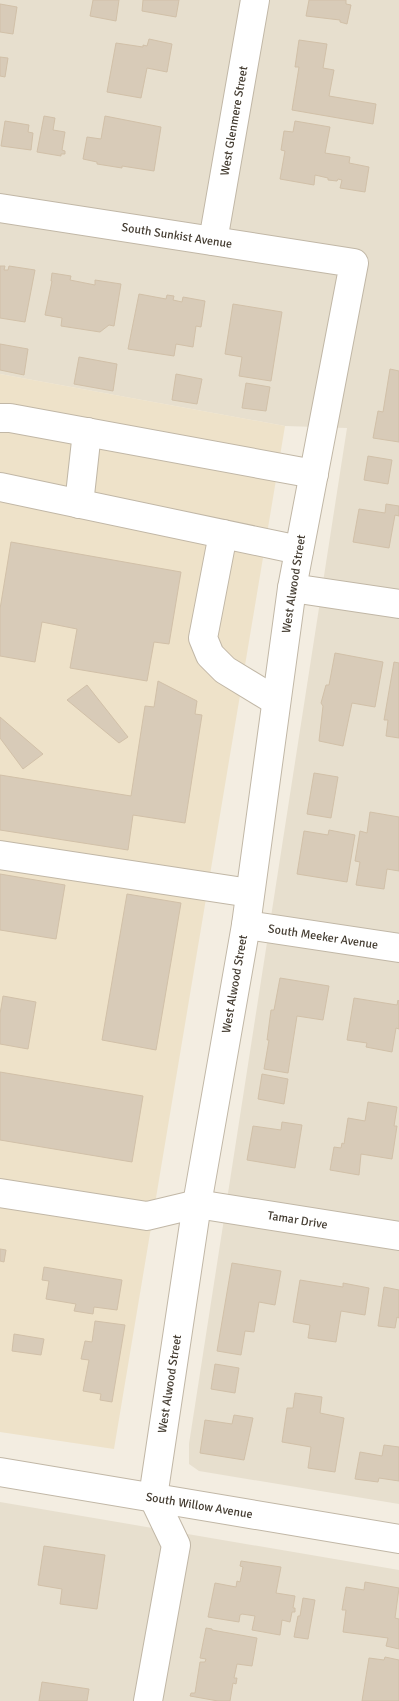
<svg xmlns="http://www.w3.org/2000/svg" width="399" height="1701" font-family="Signika,sans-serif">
  <rect width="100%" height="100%" fill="#f3ede1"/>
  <g fill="#e7dfce">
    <path d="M0 0H399V1504L199 1471 189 1464V1444L347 428 285 426 0 374Z"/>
    <path d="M0 1502 399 1570V1701H0Z"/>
  </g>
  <path fill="#eee2c9" d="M0 374 285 426 114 1449 0 1432Z"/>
  <g fill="#d8cbb8" stroke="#d1c0a8">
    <path d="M93 0H119L116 21 90 16Z"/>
    <path d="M143 0H179L176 17 142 11Z"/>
    <path d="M309 0H346V4L351 5 347 24 340 22V20L306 16Z"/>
    <path d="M0 4 17 7 13 34 0 32Z"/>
    <path d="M149 39 172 44 167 72 147 68 141 98 107 92 116 43 143 47V45L147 46Z"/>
    <path d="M299 40 327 44 323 68 334 70 329 96 376 104 373 124 292 110 299 67H295Z"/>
    <path d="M0 57 8 58 5 77 0 76Z"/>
    <path d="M44 116 55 118 53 130 65 132 62 150 65 151V154H61V156L37 152Z"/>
    <path d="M105 116 161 127 154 171 122 166V168L97 164V162L83 159 87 137 101 139Z"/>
    <path d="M5 121 29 125 28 132 33 133 31 150 1 146Z"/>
    <path d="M295 121 330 127 325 153 350 157 349 163 369 167 365 192 340 188 342 180 338 179 337 181 328 180V178L315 175 314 185 280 179 285 151 281 150 284 131 293 132Z"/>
    <path d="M0 266H5L4 270H8L9 266 35 270 25 322 0 318Z"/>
    <path d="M52 273 71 276 70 280 95 285V280L121 284 114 326 109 325 100 332 61 326 62 318 45 315 52 281H51Z"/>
    <path d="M139 294 166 299 167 295 174 296 173 300 182 302 183 297 205 301 201 327 196 326 193 347 176 344 174 356 128 349Z"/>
    <path d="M233 304 282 312 271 381 239 376 242 357 225 354Z"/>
    <path d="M0 344 28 349 24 375 0 370Z"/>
    <path d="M79 357 117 364 113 391 74 384Z"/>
    <path d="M390 369 399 371V442L373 438 378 411 383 412Z"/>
    <path d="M176 374 202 379 197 404 172 400Z"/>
    <path d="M246 383 270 387 266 411 242 408Z"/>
    <path d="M368 456 392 460 388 484 364 480Z"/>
    <path d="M386 504 399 506V516L395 515 389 548 353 542 359 509 385 513Z"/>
    <path d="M11 542 181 572 169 644 154 642 147 681 70 668 77 629 42 622 35 662 0 656V609Z"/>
    <path d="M335 653 383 662 375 707 352 703 343 746 319 741 323 706 321 703 326 685H329Z"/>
    <path d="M394 662 399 663V738L386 736 388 720H384Z"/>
    <path d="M158 681 197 701 195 714 202 715 185 823 133 815 128 850 0 830V775L131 796 145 706 154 707Z"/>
    <path d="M87 685 128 737 119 743 67 700Z"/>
    <path d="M0 717 43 754 23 769 0 738Z"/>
    <path d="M314 773 338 777 331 818 307 814Z"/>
    <path d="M370 812 399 817V871L387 869 384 889 356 885 360 862 355 861 360 831 367 833Z"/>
    <path d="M329 830 355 835 347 882 297 874 304 831 328 835Z"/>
    <path d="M0 874 65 885 56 939 0 930Z"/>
    <path d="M127 894 181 903 156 1050 102 1040Z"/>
    <path d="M280 978 329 986 323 1020 297 1016 288 1073 264 1069 269 1040H267L271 1010H274Z"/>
    <path d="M3 996 36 1002 28 1049 0 1044V1014Z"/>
    <path d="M354 998 397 1005 398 1000 399 1001V1029L396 1028 392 1052 366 1047 367 1043 347 1040Z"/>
    <path d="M0 1072 143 1096 132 1162 0 1140Z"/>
    <path d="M262 1074 288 1079 284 1104 258 1099Z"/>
    <path d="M368 1102 397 1107 394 1126H397L392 1159 361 1154 359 1175 330 1170 334 1147 341 1148 342 1143 344 1144 348 1118 365 1121Z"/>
    <path d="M282 1122 302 1125 295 1168 247 1160 253 1126 281 1130Z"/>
    <path d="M0 1249 6 1250 4 1262 0 1261Z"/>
    <path d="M232 1263 281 1271 275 1305 259 1302 254 1332 245 1331 241 1355 217 1351Z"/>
    <path d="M44 1267 122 1280 117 1310 94 1307 93 1314 74 1311 76 1304 46 1299 49 1281 42 1280Z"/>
    <path d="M300 1280 343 1287V1283L369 1288 365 1315 341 1311 336 1342 308 1338 310 1325 293 1322Z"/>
    <path d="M384 1287 399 1290V1318L397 1317 395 1328 378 1326Z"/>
    <path d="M95 1321 125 1325 112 1402 100 1400 101 1394 83 1391 89 1360 81 1359 85 1341 92 1342Z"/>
    <path d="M14 1334 44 1339 41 1355 12 1351Z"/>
    <path d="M215 1364 239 1368 235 1393 211 1389Z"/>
    <path d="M295 1393 322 1397 320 1413 344 1418 335 1472 308 1468 311 1447 282 1442 287 1408H293Z"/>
    <path d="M234 1415 253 1418 244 1460 200 1453 205 1420 232 1424Z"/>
    <path d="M384 1445 399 1447V1481L379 1478 378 1482 355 1479 360 1452 382 1456Z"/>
    <path d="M44 1546 105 1555 97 1609 60 1604 62 1589 38 1585Z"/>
    <path d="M241 1561 281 1567 276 1593 295 1596 293 1608H295V1612H292L290 1622 282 1620 280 1635 252 1630 255 1616 242 1614 240 1615 239 1622 208 1617 215 1583 236 1587 237 1581 240 1582 243 1567 240 1566Z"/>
    <path d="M365 1582 399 1588 395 1618 399 1619V1649L386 1646 388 1638 343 1632 346 1610H342L346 1587 364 1590Z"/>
    <path d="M303 1598 315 1600 308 1639 294 1637 298 1616H300Z"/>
    <path d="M206 1628 212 1629V1630L257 1638 252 1666 237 1664 234 1678H237L236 1684 233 1683 230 1701H218L190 1696 191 1693H195L200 1662H205L206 1659 200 1658Z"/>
    <path d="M385 1657 399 1660V1701H362L369 1658 384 1660Z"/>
    <path d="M42 1682 89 1689 87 1701H39Z"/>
  </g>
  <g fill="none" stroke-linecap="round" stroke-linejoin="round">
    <g stroke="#c1b7a6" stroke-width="30">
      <g id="minor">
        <path id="s1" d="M0 208 354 263 292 588 246 925 197 1204 153 1497 176 1545 148 1701"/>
        <path id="s2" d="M213 241 255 0"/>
        <path d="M0 418H10L314 474"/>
        <path d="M0 487 299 550"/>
        <path d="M79 504 87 432"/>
        <path d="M223 534 203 638 210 655 225 670 276 701"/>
        <path d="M292 588 399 604"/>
        <path d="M0 855 250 893"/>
        <path id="s3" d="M246 925 399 948"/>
        <path id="s4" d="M0 1193 147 1216 197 1204 399 1236"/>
        <path id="s5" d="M0 1472 399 1539"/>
      </g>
    </g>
    <use href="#minor" stroke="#fff" stroke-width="28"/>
  </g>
  <g text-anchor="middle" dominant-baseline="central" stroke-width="4" stroke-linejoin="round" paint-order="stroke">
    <g font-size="12" fill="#443c31" stroke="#fff">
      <text stroke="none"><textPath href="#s2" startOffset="122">West Glenmere Street</textPath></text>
      <text stroke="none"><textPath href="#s1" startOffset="179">South Sunkist Avenue</textPath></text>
      <text transform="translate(294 584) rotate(-81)">West Alwood Street</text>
      <text stroke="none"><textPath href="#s3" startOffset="78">South Meeker Avenue</textPath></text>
      <text transform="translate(235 984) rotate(-80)">West Alwood Street</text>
      <text stroke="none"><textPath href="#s4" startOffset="302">Tamar Drive</textPath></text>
      <text transform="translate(170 1384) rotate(-81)">West Alwood Street</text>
      <text stroke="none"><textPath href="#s5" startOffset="202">South Willow Avenue</textPath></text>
    </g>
  </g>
</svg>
